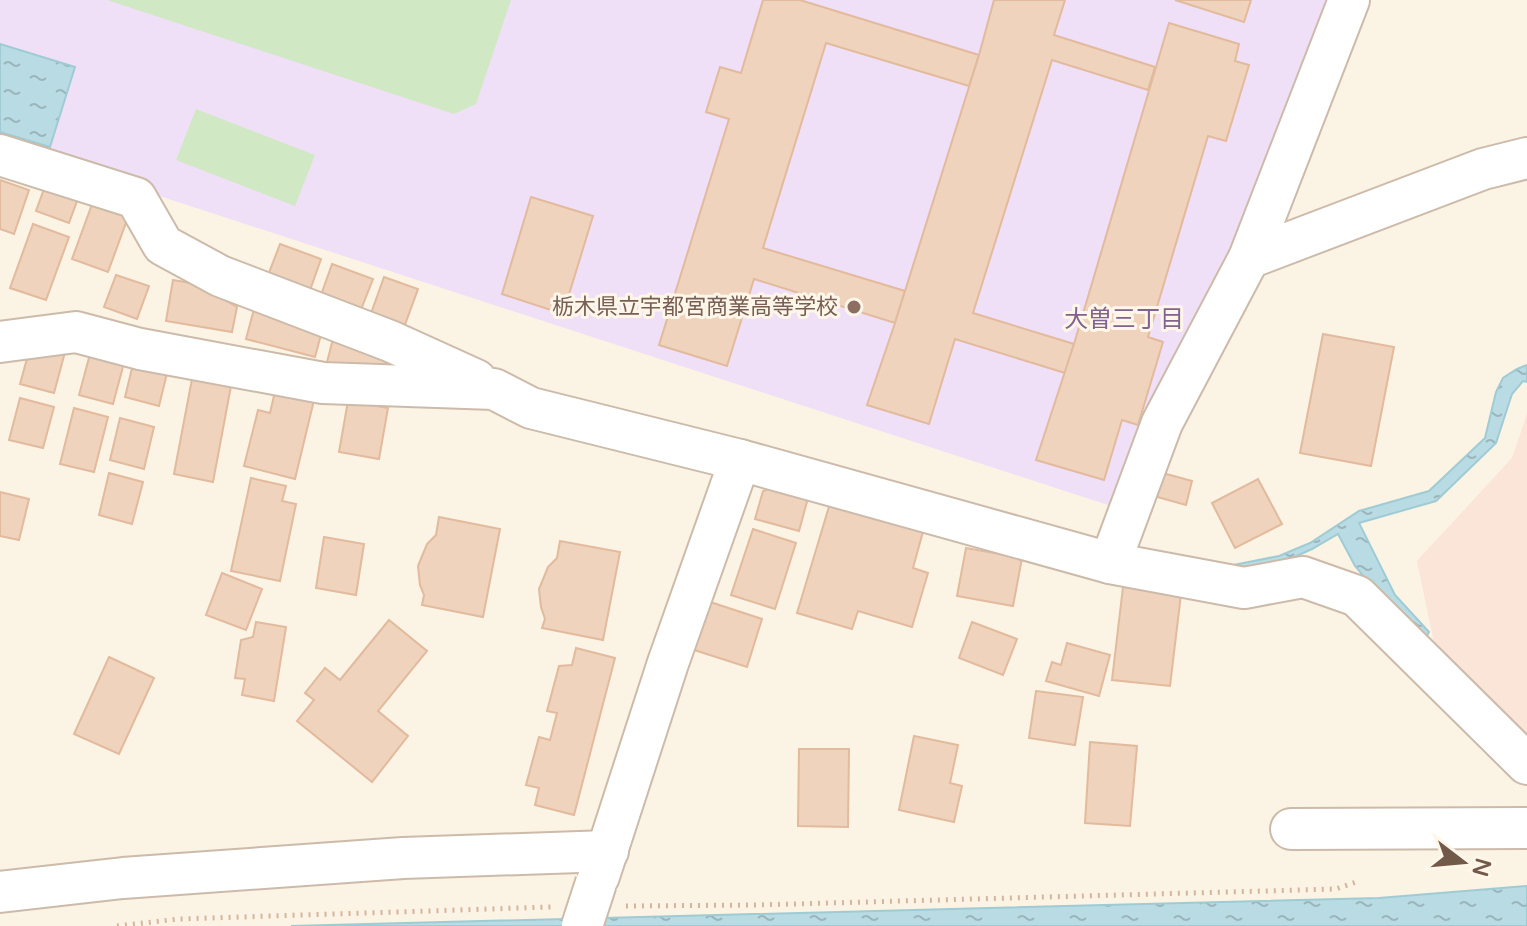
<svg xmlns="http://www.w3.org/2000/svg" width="1527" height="926" font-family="'Varela Round','Noto Sans JP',sans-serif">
  <defs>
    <pattern id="water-ripples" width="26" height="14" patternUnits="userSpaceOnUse" patternTransform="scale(2)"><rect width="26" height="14" fill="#b9dce4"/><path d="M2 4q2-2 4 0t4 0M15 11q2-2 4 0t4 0" fill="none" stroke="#9bb5bb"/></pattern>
  </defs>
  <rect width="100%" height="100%" fill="#fbf3e3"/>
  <path fill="#fbe4d8" d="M1527 414V744L1438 662 1417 561 1512 458Z"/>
  <path fill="#f0e0f7" d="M0 0H1337L1242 244 1114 507 0 144Z"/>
  <g fill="#d0e8c3">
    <path d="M107 0H511L476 104 454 114Z"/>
    <path d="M196 109 315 155 295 206 176 160Z"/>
  </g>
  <g fill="url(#water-ripples)" stroke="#9fcbd5" stroke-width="2">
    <path d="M0 44 75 67 50 147 0 132Z"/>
    <path d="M1527 365V382L1523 381 1512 394 1496 443 1436 501 1359 523 1395 595 1429 632 1422 645 1355 566 1338 534 1312 549 1281 563 1232 571 1233 565 1279 556 1310 543 1359 511 1429 491 1485 438 1496 392 1503 378 1517 369Z"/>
    <path d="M1527 886V926H291L1379 898Z"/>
  </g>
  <g fill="#f0d3bc" stroke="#e2ba9d" stroke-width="2">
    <path d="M763 0H800L979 55 969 86 826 43 763 248 905 291 895 323 754 279 727 366 659 345 729 119 706 112 720 67 741 73Z"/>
    <path d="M994 0H1065L1054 35 1155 67 1148 90 1052 60 973 313 1074 344 1065 373 955 339 929 424 867 405 895 323 979 55Z"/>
    <path d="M1175 0H1251L1244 22Z"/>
    <path d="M1169 23 1239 44 1235 61 1249 65 1226 141 1208 136 1148 337 1163 342 1138 425 1122 420 1104 480 1036 460 1074 344Z"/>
    <path d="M48 178 81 190 69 223 36 211Z"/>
    <path d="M0 180 29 190 14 234 0 229Z"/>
    <path d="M95 196 131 209 108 272 72 259Z"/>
    <path d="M531 197 593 216 563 314 502 294Z"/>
    <path d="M33 224 69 237 46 300 10 288Z"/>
    <path d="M280 244 321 259 309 293 267 278Z"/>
    <path d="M332 264 373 279 360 312 320 298Z"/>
    <path d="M116 275 149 286 137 319 104 307Z"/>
    <path d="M384 277 418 289 403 330 369 319Z"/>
    <path d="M173 280 197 284 237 307 232 332 166 321Z"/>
    <path d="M254 309 323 327 315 357 246 339Z"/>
    <path d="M1323 334 1394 347 1371 466 1300 453Z"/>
    <path d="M334 335 391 349 385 373 325 370Z"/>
    <path d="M31 344 65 352 54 393 20 384Z"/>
    <path d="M90 354 124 363 113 404 79 395Z"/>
    <path d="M135 356 169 365 159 406 125 397Z"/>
    <path d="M192 379 231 386 213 482 174 474Z"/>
    <path d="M276 387 315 396 295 479 244 466 258 410 270 413Z"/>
    <path d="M20 398 54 407 43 448 9 440Z"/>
    <path d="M348 401 388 408 379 459 339 452Z"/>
    <path d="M74 408 108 417 94 472 60 464Z"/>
    <path d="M120 418 154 427 144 469 110 460Z"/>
    <path d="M1159 472 1192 481 1186 505 1154 496Z"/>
    <path d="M109 473 143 482 132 524 99 515Z"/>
    <path d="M251 478 286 486 282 501 296 504 280 581 231 571Z"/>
    <path d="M1258 479 1282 524 1235 548 1212 503Z"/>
    <path d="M773 488 808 498 799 531 755 519 763 491Z"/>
    <path d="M0 492 29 499 19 540 0 536Z"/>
    <path d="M831 500 924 528 913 568 928 573 912 627 858 611 852 629 797 613Z"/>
    <path d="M439 517 500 529 483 617 422 605 424 595 420 585 418 566 427 544 436 535Z"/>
    <path d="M753 529 796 543 775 609 731 595Z"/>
    <path d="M324 537 364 544 356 595 316 588Z"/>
    <path d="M560 541 620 552 603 640 542 628 545 619 541 607 539 589 548 567 557 558Z"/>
    <path d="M966 548 1022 558 1013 606 957 596Z"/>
    <path d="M222 573 262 589 246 630 206 615Z"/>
    <path d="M1123 587 1181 594 1170 686 1112 680Z"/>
    <path d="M701 599 762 619 747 667 685 647Z"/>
    <path d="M389 620 427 651 378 711 408 736 372 782 297 721 314 700 305 693 325 668 340 680Z"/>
    <path d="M256 622 286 627 274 701 242 695 245 679 235 678 241 640 253 637Z"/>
    <path d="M972 622 1017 639 1003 675 959 658Z"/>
    <path d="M1067 643 1110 655 1099 696 1046 681 1052 662 1061 665Z"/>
    <path d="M576 648 615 658 574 815 535 805 539 788 526 785 539 737 550 740 557 713 547 711 559 666 572 665Z"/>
    <path d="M109 657 154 678 119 754 74 734Z"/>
    <path d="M1036 691 1083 697 1075 745 1029 738Z"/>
    <path d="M914 736 958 745 950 783 962 786 954 822 899 810Z"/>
    <path d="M1090 742 1137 746 1130 826 1085 823Z"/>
    <path d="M799 749H849L848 827 798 826Z"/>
  </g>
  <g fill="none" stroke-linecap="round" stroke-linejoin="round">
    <g stroke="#cba" stroke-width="44">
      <g id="minor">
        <path d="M0 155 136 198 163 245 220 276 390 341 476 380"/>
        <path d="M1249 258 1483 169 1527 158"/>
        <path d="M0 342 76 332 140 349 323 383 494 389 531 408 740 460 1110 563 1244 588 1303 577 1357 596 1527 764"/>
        <path d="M1110 563 1162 423 1249 258 1349 0"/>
        <path d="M1291 829 1527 828"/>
        <path d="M599 876 668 663 740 460"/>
        <path d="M0 892 123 878 403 858 608 851"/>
      </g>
    </g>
    <g stroke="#d4b69f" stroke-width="5" stroke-dasharray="2 6" stroke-linecap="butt">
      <path d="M626 906 756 905 1336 889 1359 881"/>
      <path d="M117 926 179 919 551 907"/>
    </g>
    <use href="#minor" stroke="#fff" stroke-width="40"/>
    <g stroke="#cba" stroke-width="44" stroke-linecap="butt">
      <path id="minor-bridge" d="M582 926 596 883"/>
    </g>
    <use href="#minor-bridge" stroke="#fff" stroke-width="40"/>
  </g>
  <circle fill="#8d6e63" stroke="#fef7e9" stroke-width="3" cx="854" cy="307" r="8"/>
  <g text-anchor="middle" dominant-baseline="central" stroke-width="6" stroke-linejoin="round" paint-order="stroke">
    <g font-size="22" fill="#785e54" stroke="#fef7e9" text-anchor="end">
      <text x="838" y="307">栃木県立宇都宮商業高等学校</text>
    </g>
    <g font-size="24" fill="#82628f" stroke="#fef7e9">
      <text x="1124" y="319">大曽三丁目</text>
    </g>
  </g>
  <g transform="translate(1463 862) rotate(106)" stroke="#fef7e9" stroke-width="6" paint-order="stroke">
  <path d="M0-6L14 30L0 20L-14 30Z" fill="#725a4a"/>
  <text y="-12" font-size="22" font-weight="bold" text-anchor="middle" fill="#725a4a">N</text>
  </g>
</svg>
